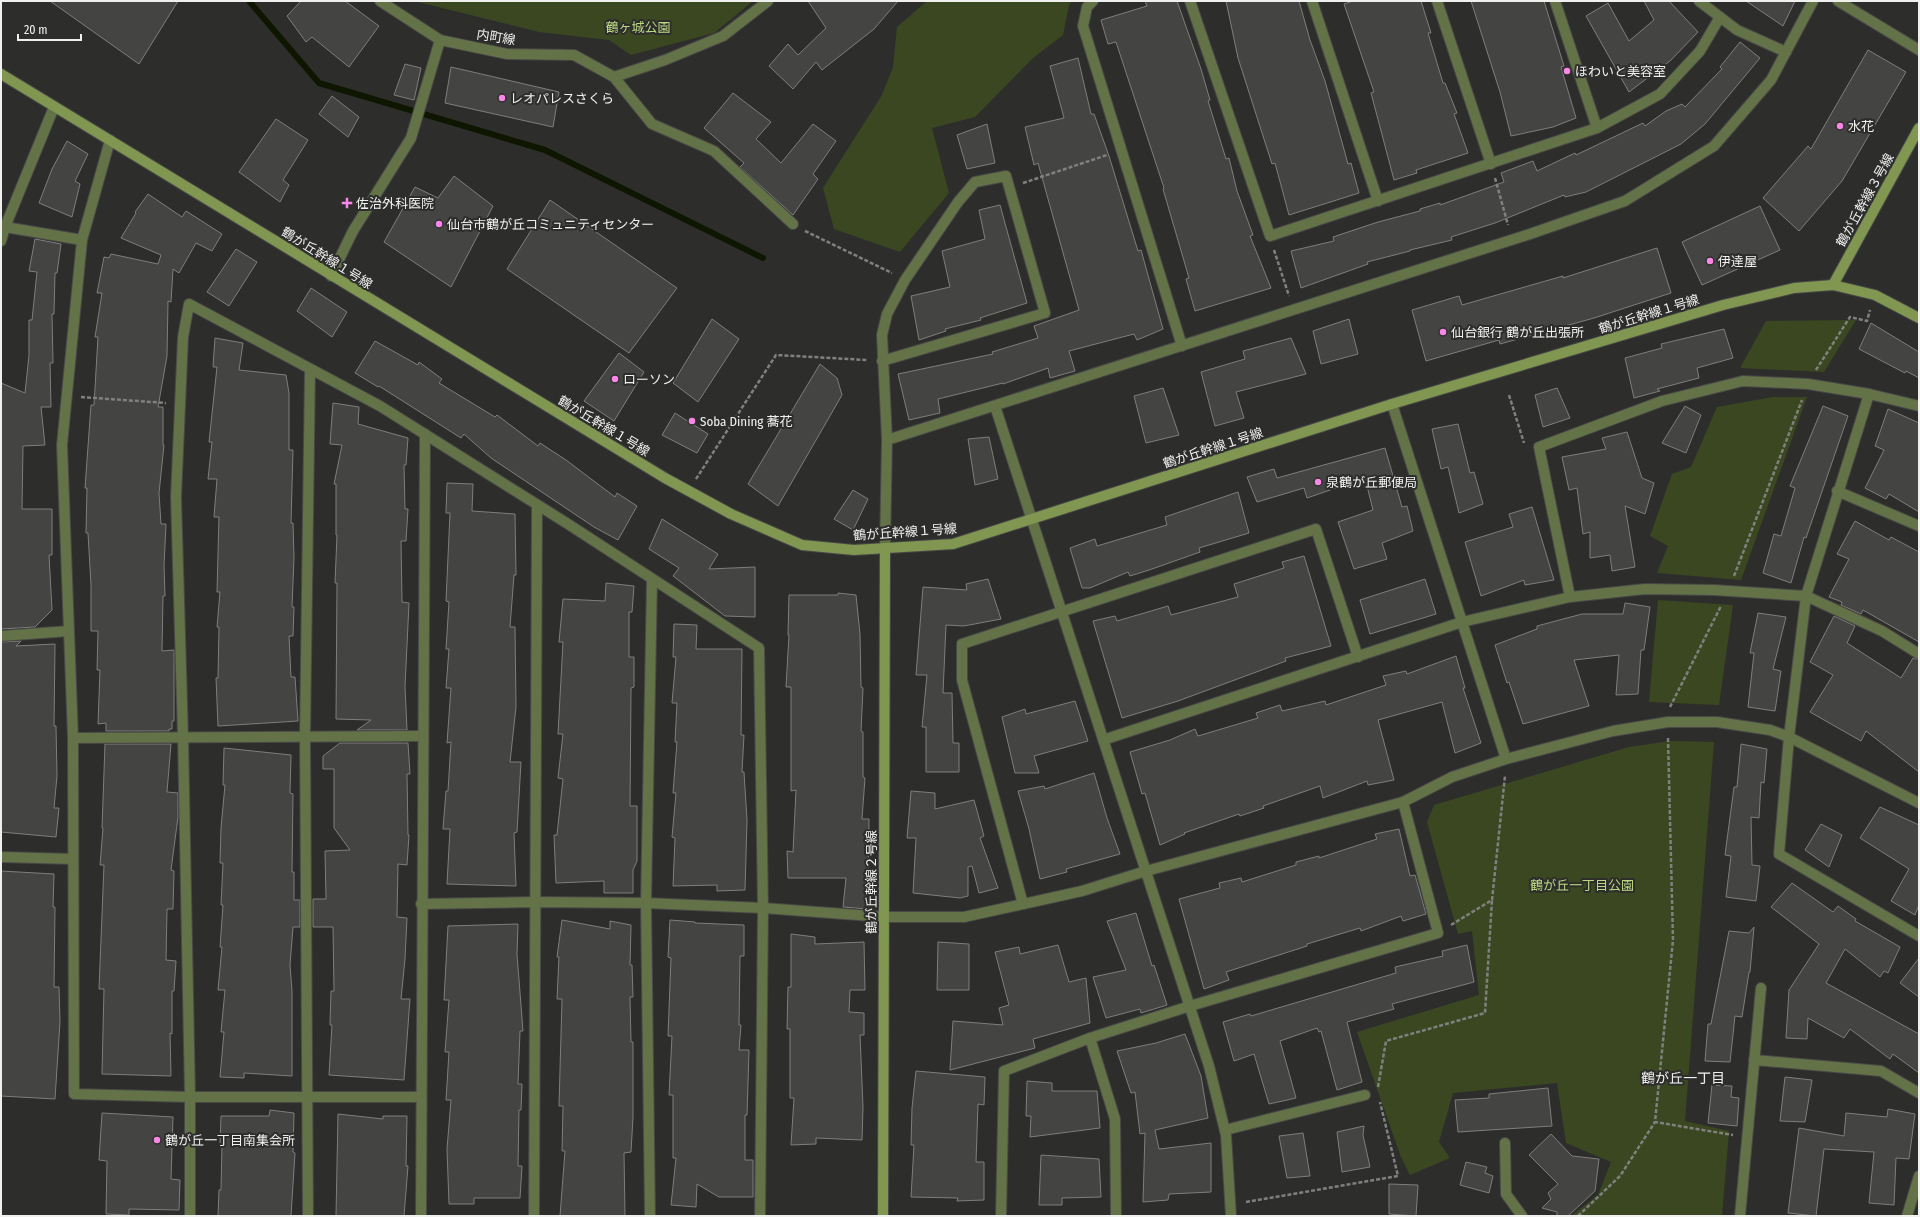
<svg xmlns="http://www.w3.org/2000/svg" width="1920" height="1217" font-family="'Fira Sans Condensed','Noto Sans JP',sans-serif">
  <rect width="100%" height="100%" fill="#2d2e2c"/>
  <g fill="#3b4721">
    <path d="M414 1H753L714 33 631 55 609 40 539 32Z"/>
    <path d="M927 1H1072L1069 5 1063 35 1033 58 975 117 932 128 949 193 900 252 834 229 823 188 882 95 893 67 897 27Z"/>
    <path d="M1856 320 1824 372 1740 368 1766 321Z"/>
    <path d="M1773 397H1807L1741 580 1657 573 1668 546 1650 536 1672 474 1691 467 1717 407Z"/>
    <path d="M1658 600 1733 605 1719 705 1649 702Z"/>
    <path d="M1671 741 1714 742 1685 1121 1729 1131 1722 1216H1571L1598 1195 1611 1162 1566 1143 1557 1083 1453 1093 1439 1142 1450 1158 1410 1175 1401 1157 1357 1032 1479 995 1472 931 1458 934 1427 822 1434 805 1629 747Z"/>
  </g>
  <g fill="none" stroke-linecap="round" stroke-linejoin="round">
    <path stroke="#0e1600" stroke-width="6" d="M249 1 319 83 545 150 763 258"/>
  </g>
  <g fill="#444542" stroke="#7e7f7c">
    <path d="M50 1H178L139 64Z"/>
    <path d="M301 1H345L379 26 349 67 312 37 306 42 287 16Z"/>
    <path d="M808 1H898L874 29 822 70 816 62 793 89 769 66 788 44 798 55 826 28Z"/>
    <path d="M1145 1H1177L1201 69 1210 100 1208 101 1226 159 1229 158 1237 191 1253 235 1250 236 1271 288 1195 311 1186 279 1189 278 1163 189 1164 188 1116 42 1108 44 1101 20 1147 6Z"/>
    <path d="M1226 1H1299L1310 40 1325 81 1348 164 1351 163 1359 193 1289 215 1275 163 1272 164 1238 58Z"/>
    <path d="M1353 1H1421L1431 33H1428L1443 83H1445L1457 113 1454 114 1468 153 1416 170 1417 173 1394 180 1371 93 1374 92 1344 4Z"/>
    <path d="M1471 1H1544L1564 66 1561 67 1576 118 1553 127 1511 136 1500 92Z"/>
    <path d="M1644 1H1669L1698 32 1670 61 1629 92 1586 16 1608 3 1629 41 1654 20Z"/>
    <path d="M1746 1H1795L1783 26Z"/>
    <path d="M1740 42 1760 58 1705 124 1681 144 1586 192 1565 197 1564 195 1495 223 1451 237 1452 240 1410 250V251L1367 262 1368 264 1301 288 1291 251 1334 241 1333 237 1378 222 1420 211V209L1440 203V205L1504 182 1501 173 1533 161 1537 171 1575 153 1576 155 1643 123 1645 126 1666 111 1682 104 1685 107 1722 69 1720 67Z"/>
    <path d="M1868 50 1906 72 1842 181 1799 231 1763 198 1808 146 1811 149Z"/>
    <path d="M1078 58 1091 114H1094L1109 156 1138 251 1141 250 1163 329 1137 340 1134 334 1069 351 1075 371 1050 378 1048 368 1003 384V383L938 399 940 413 909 420 898 374 993 354 992 352 1038 338 1034 326 1079 310 1038 163 1034 165 1025 127 1064 118 1050 66Z"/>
    <path d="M405 64 421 68 414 100 394 95Z"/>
    <path d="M451 67 559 92 553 127 445 103Z"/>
    <path d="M733 93 771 122 756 139 781 163 813 124 836 141 813 174 818 179 793 215 740 167 744 163 704 128Z"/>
    <path d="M332 96 359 117 348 137 319 114Z"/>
    <path d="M276 119 308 140 283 180 289 185 280 202 239 172Z"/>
    <path d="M987 124 995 163 967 169 957 135Z"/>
    <path d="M67 141 88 154 75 181 80 184 72 217 39 203 52 169Z"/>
    <path d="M454 176 493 206 451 287 384 242 415 187 438 198Z"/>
    <path d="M148 194 182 217 186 211 222 234 212 251 196 243 179 273 173 269 171 302 168 301 167 356 158 407H163V445H164L159 493 161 524H166L164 565 165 596H163L162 651 174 650V721H172V729H169V731H106V723L98 724 100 670H97L98 631H91V585L88 533H86L87 488H85L91 405H94L98 337H95L102 293H97L104 257 109 258 111 254 158 264 161 255 121 238 136 213 135 212Z"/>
    <path d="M550 200 677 288 629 353 507 269Z"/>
    <path d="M1000 205 1027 303 980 318 981 320 945 329 946 331 919 340 911 296 950 287 942 251 985 239 979 210Z"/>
    <path d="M1760 206 1780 250 1702 285 1682 242Z"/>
    <path d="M35 239 61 244 57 273H55L54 314H52L53 363H50L51 407H41L45 445 23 446 22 509H52V555H49L52 610 35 627 1 629V383L25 393 29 355V320H32L37 272 29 271Z"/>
    <path d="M1657 248 1671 293 1594 318 1500 344 1499 340 1426 361 1412 310 1459 296 1462 305 1563 276V278Z"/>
    <path d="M236 249 257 262 229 306 207 292Z"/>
    <path d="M311 288 347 312 332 337 297 311Z"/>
    <path d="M712 319 739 339 698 402 673 383Z"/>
    <path d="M1349 319 1358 354 1321 364 1313 331Z"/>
    <path d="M1871 323 1919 352V378L1906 371 1905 373 1859 349Z"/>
    <path d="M1724 329 1733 358 1697 368 1699 378 1657 389 1660 391 1634 398 1625 358 1662 348 1661 344Z"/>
    <path d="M215 338 243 343 239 370 286 375 289 393V450H293L291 523H293L294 558 292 607H294L293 636H289L291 677H295L298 721 218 726 216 678H218L219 627H217L220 592H217L219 517H214L217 479H208L212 442H209L217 367H213Z"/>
    <path d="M1291 338 1306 374 1236 392 1244 418 1215 426 1201 372 1245 359 1243 351Z"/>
    <path d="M375 341 418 365 419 362 442 379 439 383 495 417 497 415 538 446 540 443 566 460 615 497 617 493 637 506 618 540 594 527 491 458 464 434 461 438 379 386 378 387 355 373Z"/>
    <path d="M619 353 644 372 614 421 584 401Z"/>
    <path d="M820 364 837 378 842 395 778 506 748 484Z"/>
    <path d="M1163 388 1179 435 1146 443 1134 396Z"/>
    <path d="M1557 388 1570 418 1543 427 1535 395Z"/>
    <path d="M333 403 359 407 358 424 408 438 406 465H404L405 509H408L406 541H401L402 602 409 603 405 687 407 730H357L371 720 336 719 337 583H335L337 535H336V484H334L342 445 330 444Z"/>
    <path d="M1685 406 1701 415 1686 453 1662 443Z"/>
    <path d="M1823 406 1848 416 1806 538 1804 537 1791 583 1763 573 1774 534 1781 536 1795 488 1790 486Z"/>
    <path d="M1888 409 1919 423V512L1889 494 1886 499 1865 488 1884 450 1875 446Z"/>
    <path d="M675 413 708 434 697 453 662 435Z"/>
    <path d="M1458 424 1470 473 1474 472 1483 504 1459 513 1448 467 1441 469 1432 429Z"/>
    <path d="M1627 432 1642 478 1654 483 1645 514 1625 506 1635 567 1612 571 1610 555 1590 558V532L1583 534 1577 488 1569 490 1562 457 1606 449 1602 438Z"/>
    <path d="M989 437 998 479 975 485 968 439Z"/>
    <path d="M1385 448 1402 507 1407 506 1413 531 1382 543 1387 559 1354 569 1338 522 1373 510 1365 478 1307 498 1304 488 1257 502 1247 477 1274 469 1277 478Z"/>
    <path d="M447 483 473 484 472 511 515 514 516 575H514L510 627H515L516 707 510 762H521L517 832 514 833 516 886 447 884 450 829H443L446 791H448L451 742 447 743 451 688H446L449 649H446L449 602 446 601 450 513H446Z"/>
    <path d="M853 490 868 499 853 530 834 519Z"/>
    <path d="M1238 492 1249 533 1199 548 1200 552 1152 569 1130 576 1128 572 1090 588H1082L1070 548 1095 539 1097 546 1167 525 1165 517Z"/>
    <path d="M1532 507 1554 580 1525 585 1524 580 1481 596 1465 542 1513 527 1509 514Z"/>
    <path d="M662 519 718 554 709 569 755 567V617L725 616 673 576 679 568 649 549Z"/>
    <path d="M1855 521 1889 540 1891 537 1919 552V642L1863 610 1861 614 1841 605 1842 602 1829 597 1849 559 1837 554Z"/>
    <path d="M1304 556 1331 646 1285 658 1286 661 1178 701 1122 718 1093 621 1115 616 1117 621 1168 606 1171 615 1238 597 1234 584 1284 568 1282 562Z"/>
    <path d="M988 579 1001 619 964 626 946 625 943 693H952L953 743H959V772H926V727H922L927 675H916L923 587 967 590 966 584Z"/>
    <path d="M1425 579 1436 614 1370 634 1360 600Z"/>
    <path d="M606 583 634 586 632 612H629V657H634V687L631 688 630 806H637V861L633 870V893H604V881L556 883 554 835H557L563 779 558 778 563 734H558L563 642H559L563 599 605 601Z"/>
    <path d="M838 593 856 595 860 634 861 687 863 688 861 731 863 732V777L865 778 862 819H869L868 909 843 907 846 878H788L787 851 793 852 796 790 791 791V687H786L789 635H788L789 595H838Z"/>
    <path d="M1625 603 1650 607 1644 650H1641L1638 694 1616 695 1619 655 1574 660 1589 706 1523 724 1509 682 1507 683 1495 645 1537 629V626L1582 614H1623Z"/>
    <path d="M1758 613 1786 617 1773 669 1781 671 1775 711 1748 707 1754 653H1750Z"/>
    <path d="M1834 616 1855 626 1847 643 1901 678 1913 658 1919 660V772L1866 731 1861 741 1810 712 1833 675 1810 662Z"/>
    <path d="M674 624 697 625 696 649H742L741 735H744L742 772H744L747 820 745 890 717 891V885L673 886 675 838 672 837 676 793H673L677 742H675L677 703H672L676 657H673Z"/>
    <path d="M21 641 16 646 55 644 54 726H56L57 776 54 808H59L56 837 1 832V642Z"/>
    <path d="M1456 656 1465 688H1463L1481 743 1455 753 1442 702 1378 720 1394 780 1368 785 1367 781 1323 798 1320 786 1263 806 1264 808 1240 816 1239 814 1184 833 1185 834 1160 845 1145 793 1142 794 1130 752 1170 740 1195 729 1198 736 1258 718 1256 713 1280 705 1282 711 1325 701 1326 705 1386 685 1383 676 1406 671 1407 674Z"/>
    <path d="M1075 701 1088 741 1034 756 1039 773H1015L1002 717 1025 709 1026 714Z"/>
    <path d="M340 743H408L410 774H407L408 835H409L407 865 398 864 397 917 407 918 405 959 401 999H410L404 1080 329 1075 332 1025H330L331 991H334L333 927H313V899H326L325 851 350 850 334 828V769H323V756Z"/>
    <path d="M105 744H171L167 792 178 793V817L171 870 174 871 173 909H167L166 960 176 961 174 991H172V1034L170 1033 171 1076 102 1074 104 989H99L104 865H100L103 828H102Z"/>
    <path d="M1741 744 1767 749 1764 783 1761 782 1759 818 1751 817 1752 865 1760 866 1756 901 1726 897 1731 856 1725 855 1734 787H1737Z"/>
    <path d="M224 748 291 755 290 793 293 794 292 872H294V900H300V927H293L290 965 292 991V1076L244 1073V1078L220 1077 224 1032H221L225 990H218L222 947H220L223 905H221L223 863H220L221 828 225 785H223Z"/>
    <path d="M1094 773 1107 818 1120 854 1066 869 1067 872 1040 879 1029 829 1018 791 1044 786 1045 789Z"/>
    <path d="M911 791 935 793V809L974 800 984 836 980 838 998 888 979 893 972 866 968 867V896L960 898 913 893 916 838H907Z"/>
    <path d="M1880 807 1919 825V905L1915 915 1891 901 1909 869 1860 838Z"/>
    <path d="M1821 824 1842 835 1829 867 1805 850Z"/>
    <path d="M1399 829 1410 876 1415 875 1426 914 1403 921 1401 916 1361 931 1360 928 1307 944V946L1226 972 1229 980 1204 989 1179 899 1220 888 1219 883 1241 878 1242 882 1296 865V862L1319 856V858L1377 839 1375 834Z"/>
    <path d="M1 871 54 874 53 907H55L54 987H59L60 1022 55 1099 1 1096Z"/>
    <path d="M1792 883 1833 912 1838 906 1856 919 1855 921 1900 947 1888 973 1884 971 1880 977 1845 949 1826 983 1919 1034V1073L1893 1054 1890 1059 1850 1029 1844 1038 1808 1018 1807 1039 1786 1038 1789 990 1819 944 1771 907Z"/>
    <path d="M1136 913 1152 966 1154 965 1167 1005 1141 1013 1140 1009 1106 1018 1093 977 1126 970 1107 921Z"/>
    <path d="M562 920 610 929V921L631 925 630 965H632L633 997H630L631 1042H633V1117L631 1152 624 1153 625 1216H560L565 1151H562L563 1106H559L562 999H557L559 957H557Z"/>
    <path d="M670 920 695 922V923L744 925V956H740L739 1025H741L739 1050H749L747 1115H745V1160H753V1197H719L697 1184 696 1207 671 1205 676 1158H673V1095H669L672 1036H668L671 958 668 957Z"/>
    <path d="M518 924 517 954 523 1031H520L518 1084H522L521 1110H519L518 1166H522L520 1198H474V1204H449L447 1149 451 1100H446L449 1052H445L449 1000H444L448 926Z"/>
    <path d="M1754 927 1750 972H1749L1742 1017 1735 1016 1730 1062 1705 1061 1708 1024H1711L1729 931 1749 933Z"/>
    <path d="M791 934 815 937V944L864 942 865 990H850L849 1012 864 1013V1035H860L863 1107 862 1140 816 1138V1144L791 1145 794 1098H790V1029H787L788 987H791Z"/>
    <path d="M938 942 969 944V990H937Z"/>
    <path d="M1058 945 1069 982 1086 978 1090 1023 1033 1039 1035 1048 950 1070 953 1021 1003 1025 999 1008 1009 1005 995 952 1019 947 1020 954Z"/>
    <path d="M1467 945 1474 982 1392 1004 1394 1009 1347 1022 1362 1082 1337 1090 1321 1031 1319 1032 1317 1028 1280 1041 1296 1098 1269 1104 1254 1054 1234 1061 1223 1022 1250 1014 1251 1016 1396 973 1395 967 1443 956 1442 951Z"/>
    <path d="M1919 958V997L1900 983Z"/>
    <path d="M1185 1034 1201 1076 1208 1118 1155 1130 1159 1149 1211 1143V1192L1169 1194 1168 1200 1143 1202 1145 1133 1140 1134 1135 1092 1131 1093 1117 1051 1156 1043Z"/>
    <path d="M916 1071 985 1077 984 1105 978 1104 976 1162H984V1200L957 1201 958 1198 911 1197 914 1145H911L912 1108Z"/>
    <path d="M1785 1077 1812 1080 1805 1122 1780 1121Z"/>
    <path d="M1027 1081 1052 1083V1091H1097L1100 1128 1030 1137 1031 1116H1026Z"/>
    <path d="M1712 1085 1732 1086 1731 1097 1739 1098 1737 1126 1708 1123Z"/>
    <path d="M1548 1088 1552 1126 1458 1132 1455 1100 1489 1098V1094Z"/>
    <path d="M1888 1109 1915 1114 1909 1159 1896 1158 1894 1205 1869 1203 1874 1152 1824 1149 1816 1216 1788 1213 1799 1128 1844 1136 1846 1113 1887 1117Z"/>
    <path d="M270 1110 294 1113 293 1152 295 1153 291 1216H218L219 1190H221L222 1144H220L221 1116H269Z"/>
    <path d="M102 1113 173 1117 171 1179 180 1180 179 1210 129 1209V1215L106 1214 107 1161 99 1160Z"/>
    <path d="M338 1114 383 1119V1116H407L406 1166H408L404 1216H336Z"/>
    <path d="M1364 1126 1363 1135 1370 1167 1342 1172 1337 1132Z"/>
    <path d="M1303 1133 1310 1176 1287 1178 1279 1136Z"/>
    <path d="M1551 1134 1572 1156 1599 1159 1595 1191 1568 1216H1557V1212L1542 1208 1551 1199 1548 1193 1558 1184 1529 1155Z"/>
    <path d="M1041 1155 1099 1159 1101 1197 1062 1198V1205H1039Z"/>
    <path d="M1466 1162 1487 1167 1485 1173 1493 1176 1489 1193 1460 1185Z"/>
    <path d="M1389 1184 1418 1185 1416 1216 1389 1214Z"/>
  </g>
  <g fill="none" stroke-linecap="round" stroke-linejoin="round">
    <g stroke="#484947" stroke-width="12">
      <path id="lane" d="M768 1 723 36 665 60 614 77 652 124 714 151 793 224"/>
    </g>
    <g stroke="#484947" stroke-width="12">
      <g id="street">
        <path d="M380 1 440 40 507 54 574 55 614 77"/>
        <path d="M1093 1 1087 7 1083 26 1182 346"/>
        <path d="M1190 1 1270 236 1597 128 1660 94 1700 51 1720 17"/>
        <path d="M1312 1 1378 201"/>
        <path d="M1437 1 1491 164"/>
        <path d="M1555 1 1597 128"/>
        <path d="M1699 1 1737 30 1786 52"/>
        <path d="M1838 1 1919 50"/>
        <path d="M110 140 82 240 62 445 73 738 74 1094 190 1097H421"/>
        <path d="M1 227H5L54 107"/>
        <path d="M1 241 5 227 82 240"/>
        <path d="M331 276 353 231 411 138 440 40"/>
        <path d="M882 361 1045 313 1006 176 975 182 958 202 905 280 887 314 882 335 887 440 885 548"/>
        <path d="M1869 394 1806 596 1789 737 1779 854 1919 936"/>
        <path d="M1392 404 1506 759"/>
        <path d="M995 406 1209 1066 1226 1135 1231 1216"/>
        <path d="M887 440 1530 234 1625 201 1714 146 1771 80 1813 1"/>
        <path d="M1837 491 1919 526"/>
        <path d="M1570 597 1645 589 1714 590 1806 596 1882 631 1919 654"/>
        <path d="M1 636 69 631"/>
        <path d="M73 738 422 736"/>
        <path d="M1103 740 1462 622 1570 597 1539 447 1662 401 1743 381 1808 384 1869 394 1919 406"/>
        <path d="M1 857 73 859"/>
        <path d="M421 904 536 902 646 903 763 908 885 917H964L1082 891 1146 871 1403 802 1452 777 1506 759 1613 731 1668 722H1717L1770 730 1789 737 1919 803"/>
        <path d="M1023 904 962 680V644L1316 529 1358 657"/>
        <path d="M1090 1038 1190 1006 1438 933 1403 802"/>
        <path d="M1754 1060 1881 1071 1919 1093"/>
        <path d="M1225 1130 1365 1095"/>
        <path d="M1505 1143 1506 1194 1522 1216"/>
        <path d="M190 1216V1097L183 737 176 497 183 337 189 304 380 406 568 524 759 648 763 908 760 1216"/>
        <path d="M308 1216 305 736 310 369"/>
        <path d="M421 1216 425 434"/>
        <path d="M534 1216 537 505"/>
        <path d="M650 1216 646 903 652 579"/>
        <path d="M1001 1216 1004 1071 1090 1038 1115 1119 1116 1216"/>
        <path d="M1740 1216 1761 988"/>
        <path d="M1907 1216 1919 1176"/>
      </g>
    </g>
    <g stroke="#484947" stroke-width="12">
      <g id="secondary">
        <path d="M1 74 665 478 731 514 802 545 854 550 953 544 1392 404 1723 305 1794 288 1833 285 1875 295 1919 318"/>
        <path d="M1833 285 1919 128"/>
        <path d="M883 1216 885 548"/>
      </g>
    </g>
    <g stroke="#80817f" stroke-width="2.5" stroke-dasharray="4 2" stroke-linecap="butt">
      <path d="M1495 178 1508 225"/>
      <path d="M1023 183 1107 155"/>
      <path d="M805 231 892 273"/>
      <path d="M1274 250 1289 296"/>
      <path d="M1816 370 1850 317 1867 321 1870 310"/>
      <path d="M1509 395 1524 443"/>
      <path d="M81 397 166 403"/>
      <path d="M696 479 776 355 867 360"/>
      <path d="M1734 576 1802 400"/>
      <path d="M1670 707 1721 606"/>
      <path d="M1668 738 1673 940 1655 1122 1733 1135"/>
      <path d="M1451 925 1492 900 1505 776"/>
      <path d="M1378 1087 1386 1041 1485 1013 1492 900"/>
      <path d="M1246 1202 1398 1176 1380 1102"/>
      <path d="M1578 1216 1620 1176 1655 1122"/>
    </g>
    <use href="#lane" stroke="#637247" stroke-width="10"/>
    <use href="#street" stroke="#637247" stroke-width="10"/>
    <use href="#secondary" stroke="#819751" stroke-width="10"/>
  </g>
  <g fill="#fa87e7" stroke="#2d2e2c" stroke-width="1.5">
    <circle cx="1567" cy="71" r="4"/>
    <circle cx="502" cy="98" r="4"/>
    <circle cx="1840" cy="126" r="4"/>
    <path d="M345 197h4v4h4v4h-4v4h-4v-4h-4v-4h4z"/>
    <circle cx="439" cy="224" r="4"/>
    <circle cx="1710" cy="261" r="4"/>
    <circle cx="1443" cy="332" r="4"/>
    <circle cx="615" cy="379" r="4"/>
    <circle cx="692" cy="421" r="4"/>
    <circle cx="1318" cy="482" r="4"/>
    <circle cx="157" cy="1140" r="4"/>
  </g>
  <g text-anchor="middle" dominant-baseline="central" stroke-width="4" stroke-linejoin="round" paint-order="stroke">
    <g font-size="13" fill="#bbd882" stroke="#2d2e2c">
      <text x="638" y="27">鶴ヶ城公園</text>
      <text x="1582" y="885">鶴が丘一丁目公園</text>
    </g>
    <g font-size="13" fill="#f0f1ef" stroke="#2d2e2c">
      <text transform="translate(496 37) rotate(9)">内町線</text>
      <text transform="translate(1865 200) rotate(-61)">鶴が丘幹線３号線</text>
      <text transform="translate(327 258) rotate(32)">鶴が丘幹線１号線</text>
      <text transform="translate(1649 314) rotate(-17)">鶴が丘幹線１号線</text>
      <text transform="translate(604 426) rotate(31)">鶴が丘幹線１号線</text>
      <text transform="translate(1213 448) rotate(-18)">鶴が丘幹線１号線</text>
      <text transform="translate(905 532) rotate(-4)">鶴が丘幹線１号線</text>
      <text transform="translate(871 882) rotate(-90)">鶴が丘幹線２号線</text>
    </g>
    <g font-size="13" fill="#f0f1ef" stroke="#2d2e2c" text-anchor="start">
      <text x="1575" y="71">ほわいと美容室</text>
      <text x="510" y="98">レオパレスさくら</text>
      <text x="1848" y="126">水花</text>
      <text x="356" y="203">佐治外科医院</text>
      <text x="447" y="224">仙台市鶴が丘コミュニティセンター</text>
      <text x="1718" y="261">伊達屋</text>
      <text x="1451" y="332">仙台銀行 鶴が丘出張所</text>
      <text x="623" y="379">ローソン</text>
      <text x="700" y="421">Soba Dining 蕎花</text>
      <text x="1326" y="482">泉鶴が丘郵便局</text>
      <text x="165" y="1140">鶴が丘一丁目南集会所</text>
    </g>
    <g font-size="14" fill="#f0f1ef" stroke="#2d2e2c">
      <text x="1683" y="1078">鶴が丘一丁目</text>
    </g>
  </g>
  <rect width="1920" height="1217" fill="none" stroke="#f0f1ef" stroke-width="4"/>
  <path d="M18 34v6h63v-6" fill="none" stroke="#f0f1ef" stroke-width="2"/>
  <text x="24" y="34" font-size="12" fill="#f0f1ef" stroke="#2d2e2c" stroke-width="3" paint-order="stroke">20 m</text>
</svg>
